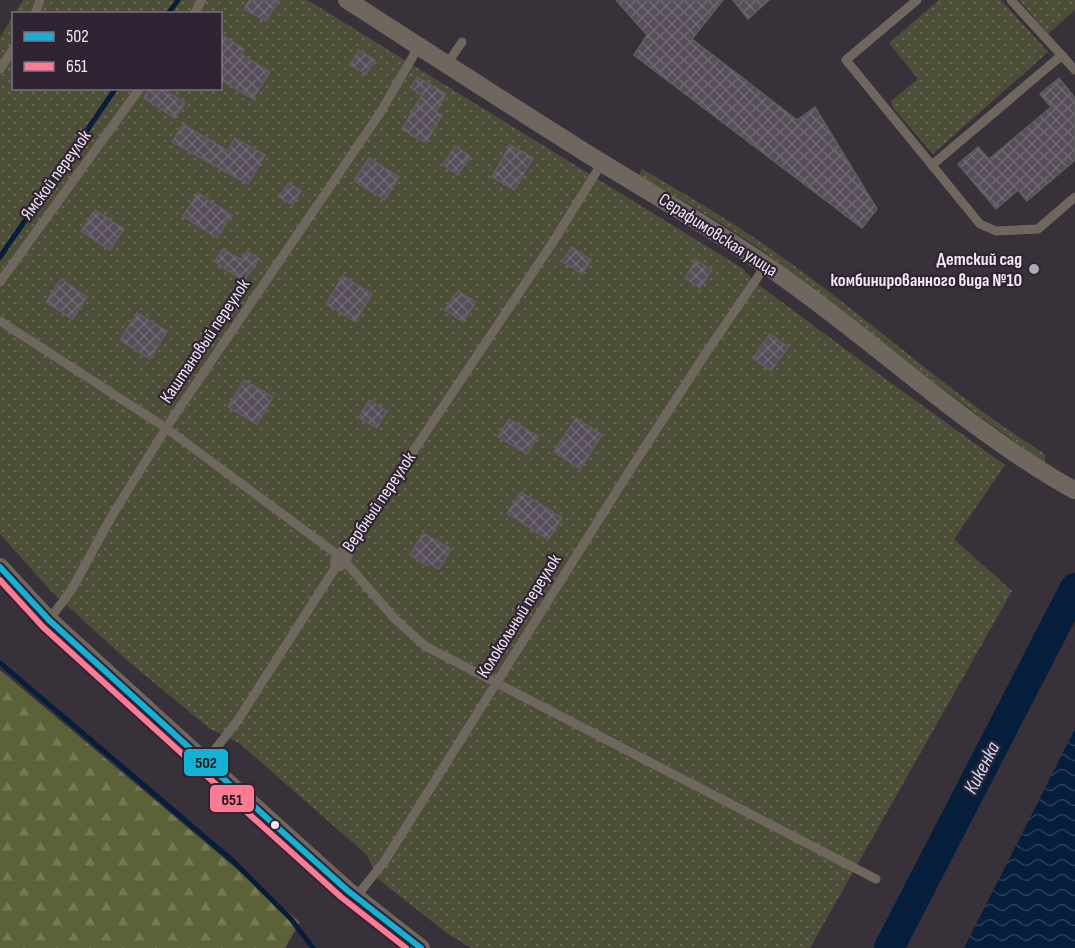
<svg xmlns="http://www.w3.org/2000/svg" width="1075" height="948" font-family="'Sofia Sans Condensed',sans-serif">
  <defs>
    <pattern id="grass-dots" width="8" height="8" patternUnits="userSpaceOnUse" patternTransform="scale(1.5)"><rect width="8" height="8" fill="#4d4e37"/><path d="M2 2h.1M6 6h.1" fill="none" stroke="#676854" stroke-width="1.8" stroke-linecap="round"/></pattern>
    <pattern id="forest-firs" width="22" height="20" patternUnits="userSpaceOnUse" patternTransform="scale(1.5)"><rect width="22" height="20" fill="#5d6138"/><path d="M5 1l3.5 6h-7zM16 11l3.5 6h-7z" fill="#757855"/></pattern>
    <pattern id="water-waves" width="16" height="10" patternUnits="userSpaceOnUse" patternTransform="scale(1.5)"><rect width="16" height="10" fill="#051e3b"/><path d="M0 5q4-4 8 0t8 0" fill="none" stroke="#2a3f58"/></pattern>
    <pattern id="building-cross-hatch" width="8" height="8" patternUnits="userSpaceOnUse" patternTransform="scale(1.5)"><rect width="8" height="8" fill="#574e59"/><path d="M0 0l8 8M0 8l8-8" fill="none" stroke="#706871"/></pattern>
  </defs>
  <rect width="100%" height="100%" fill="#38313a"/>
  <g fill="url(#grass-dots)">
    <path d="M23 0H306L314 4 742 268 755 282 887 380 1005 465 954 539 1012 591 810 948H471L448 934 378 879 367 855 239 743 210 729 129 662 51 591 0 534V37L13 16 14 88H220V14L15 13Z"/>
    <path d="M939 0H1001L1048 52 933 154 893 108 891 101 918 79 889 43Z"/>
    <path d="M1019 0H1075V10L1048 34Z"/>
    <path d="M642 169C689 196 734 223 778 254 869 318 951 395 1045 454V463C947 396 856 319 760 249 721 222 680 199 639 175Z"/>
  </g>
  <path fill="url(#forest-firs)" d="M0 670 300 922 285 948H0Z"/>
  <path fill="url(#water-waves)" d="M1075 729V948H964Z"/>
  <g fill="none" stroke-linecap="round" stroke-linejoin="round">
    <g stroke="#051e3b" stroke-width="5">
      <path d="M168 14 178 0"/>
      <path d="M0 257 116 88"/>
      <path d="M0 663 233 861 291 919 313 948"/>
    </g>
    <path stroke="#051e3b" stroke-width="30" d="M889 948 1075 588"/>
  </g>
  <g fill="url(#building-cross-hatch)" stroke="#615b63" stroke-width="1.5">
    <path d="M249 0H279L266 21 244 9Z"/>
    <path d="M616 0H723L692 39 797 120 815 107 877 209 862 228 634 55 647 35Z"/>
    <path d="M733 0H769L748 19Z"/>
    <path d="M220 34 244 49 241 54 270 72 253 99 220 79Z"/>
    <path d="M359 50 375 60 366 74 350 65Z"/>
    <path d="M417 77 446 94 436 112 442 115 426 143 402 129 422 95 411 88Z"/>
    <path d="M1059 78 1075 98V160L1027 201 1018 190 996 209 958 164 978 147 989 159 1051 107 1040 94Z"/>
    <path d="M150 88H162L185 103 175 118 144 98Z"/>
    <path d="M183 124 228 151 235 138 265 155 248 184 172 142Z"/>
    <path d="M510 145 533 158 514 190 492 177Z"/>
    <path d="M455 146 470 156 458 175 443 165Z"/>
    <path d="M369 158 399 177 385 200 354 181Z"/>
    <path d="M288 183 301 191 293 205 279 197Z"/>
    <path d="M198 193 232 215 217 238 183 216Z"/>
    <path d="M95 210 124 229 110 250 81 231Z"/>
    <path d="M572 247 591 260 582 274 562 261Z"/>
    <path d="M223 249 242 260 247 251 259 259 244 281 215 262Z"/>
    <path d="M696 260 712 270 700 288 685 278Z"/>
    <path d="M343 276 372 294 355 322 326 304Z"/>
    <path d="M61 279 87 297 72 319 46 302Z"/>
    <path d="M458 291 476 302 463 322 445 310Z"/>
    <path d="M137 313 167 331 150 359 120 340Z"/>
    <path d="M770 334 788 347 771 371 753 358Z"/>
    <path d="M244 380 273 397 257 424 228 407Z"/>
    <path d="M369 400 387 411 377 428 359 418Z"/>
    <path d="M576 418 602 435 580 469 554 452Z"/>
    <path d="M509 419 538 436 527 454 498 437Z"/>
    <path d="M521 492 562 518 548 540 507 513Z"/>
    <path d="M423 533 451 549 439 569 430 564 428 566 410 555Z"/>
  </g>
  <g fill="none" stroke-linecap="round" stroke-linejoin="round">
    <g stroke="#6f675e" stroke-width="9">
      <path d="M917 0 846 60 980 224 996 231 1038 229 1075 197"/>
      <path d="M1011 0 1075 70"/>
      <path d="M35 14 40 0"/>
      <path d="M194 14 202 0"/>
      <path d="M447 64 462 42"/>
      <path d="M0 69 14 48"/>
      <path d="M932 165 1062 55"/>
      <path d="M0 282 140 88"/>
      <path d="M0 321 166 428 342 558 395 619 425 646 876 879"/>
      <path d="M344 555 553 242 602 163"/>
      <path d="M49 620 72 589 110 519 166 428 380 113 419 46"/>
      <path d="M205 762 236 723 339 562"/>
      <path d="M356 897 384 862 632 467 708 350 766 265"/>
    </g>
    <g stroke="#6f675e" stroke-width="18">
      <path d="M347 0C431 54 514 108 599 161 654 195 710 227 764 264 870 336 962 427 1074 490"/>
      <path d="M339 562 344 555"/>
      <path d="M0 567 49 620 205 762 347 890 421 948"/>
    </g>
    <g stroke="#302334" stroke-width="10">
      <path id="bus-1" d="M0 567 49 620 205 762 347 890 421 948"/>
    </g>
    <g stroke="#302334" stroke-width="10">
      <path id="bus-2" d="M0 580 43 627 199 769 341 897 406 948"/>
    </g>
    <use href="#bus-1" stroke="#13b2d5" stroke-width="6"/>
    <use href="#bus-2" stroke="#fe7a93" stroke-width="6"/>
  </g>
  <circle fill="#b0a8b2" stroke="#302334" stroke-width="2" cx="1034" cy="269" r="6"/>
  <circle fill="#f1e8f3" stroke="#302334" stroke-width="2" cx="275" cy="825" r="5"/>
  <g text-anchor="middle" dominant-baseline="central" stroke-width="4.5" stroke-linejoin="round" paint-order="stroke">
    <g font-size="18" fill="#f1e8f3" stroke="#302334">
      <text transform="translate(56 175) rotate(-54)">Ямской переулок</text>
      <text transform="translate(718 235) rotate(33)">Серафимовская улица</text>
      <text transform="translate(205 341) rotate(-56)">Каштановый переулок</text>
      <text transform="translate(379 502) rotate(-56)">Вербный переулок</text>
      <text transform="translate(519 616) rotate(-58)">Колокольный переулок</text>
    </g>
    <g font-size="18" font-weight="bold" fill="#f1e8f3" stroke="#302334" text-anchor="end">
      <text x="1022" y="259">Детский сад<tspan x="1022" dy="21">комбинированного вида №10</tspan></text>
    </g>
    <g font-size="20" font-style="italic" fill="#c9def6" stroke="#302334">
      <text transform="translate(982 768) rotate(-63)">Кикенка</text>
    </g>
  </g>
  <g stroke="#302334" stroke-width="2">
    <rect x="183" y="748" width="46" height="29" rx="6" fill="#13b2d5"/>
    <rect x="209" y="784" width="46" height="29" rx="6" fill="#fe7a93"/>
  </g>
  <g font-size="16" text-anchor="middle" font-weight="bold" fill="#111">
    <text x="206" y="768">502</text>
    <text x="232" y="805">651</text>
  </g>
  <rect x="12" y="12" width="210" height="78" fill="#302334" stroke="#7d7280" stroke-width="1.5"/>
  <rect x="24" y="32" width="30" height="9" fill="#13b2d5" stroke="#7d7280" stroke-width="1.5"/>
  <text x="66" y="42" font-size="18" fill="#f1e8f3">502</text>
  <rect x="24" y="62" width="30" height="9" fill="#fe7a93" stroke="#7d7280" stroke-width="1.5"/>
  <text x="66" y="72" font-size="18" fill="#f1e8f3">651</text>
</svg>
